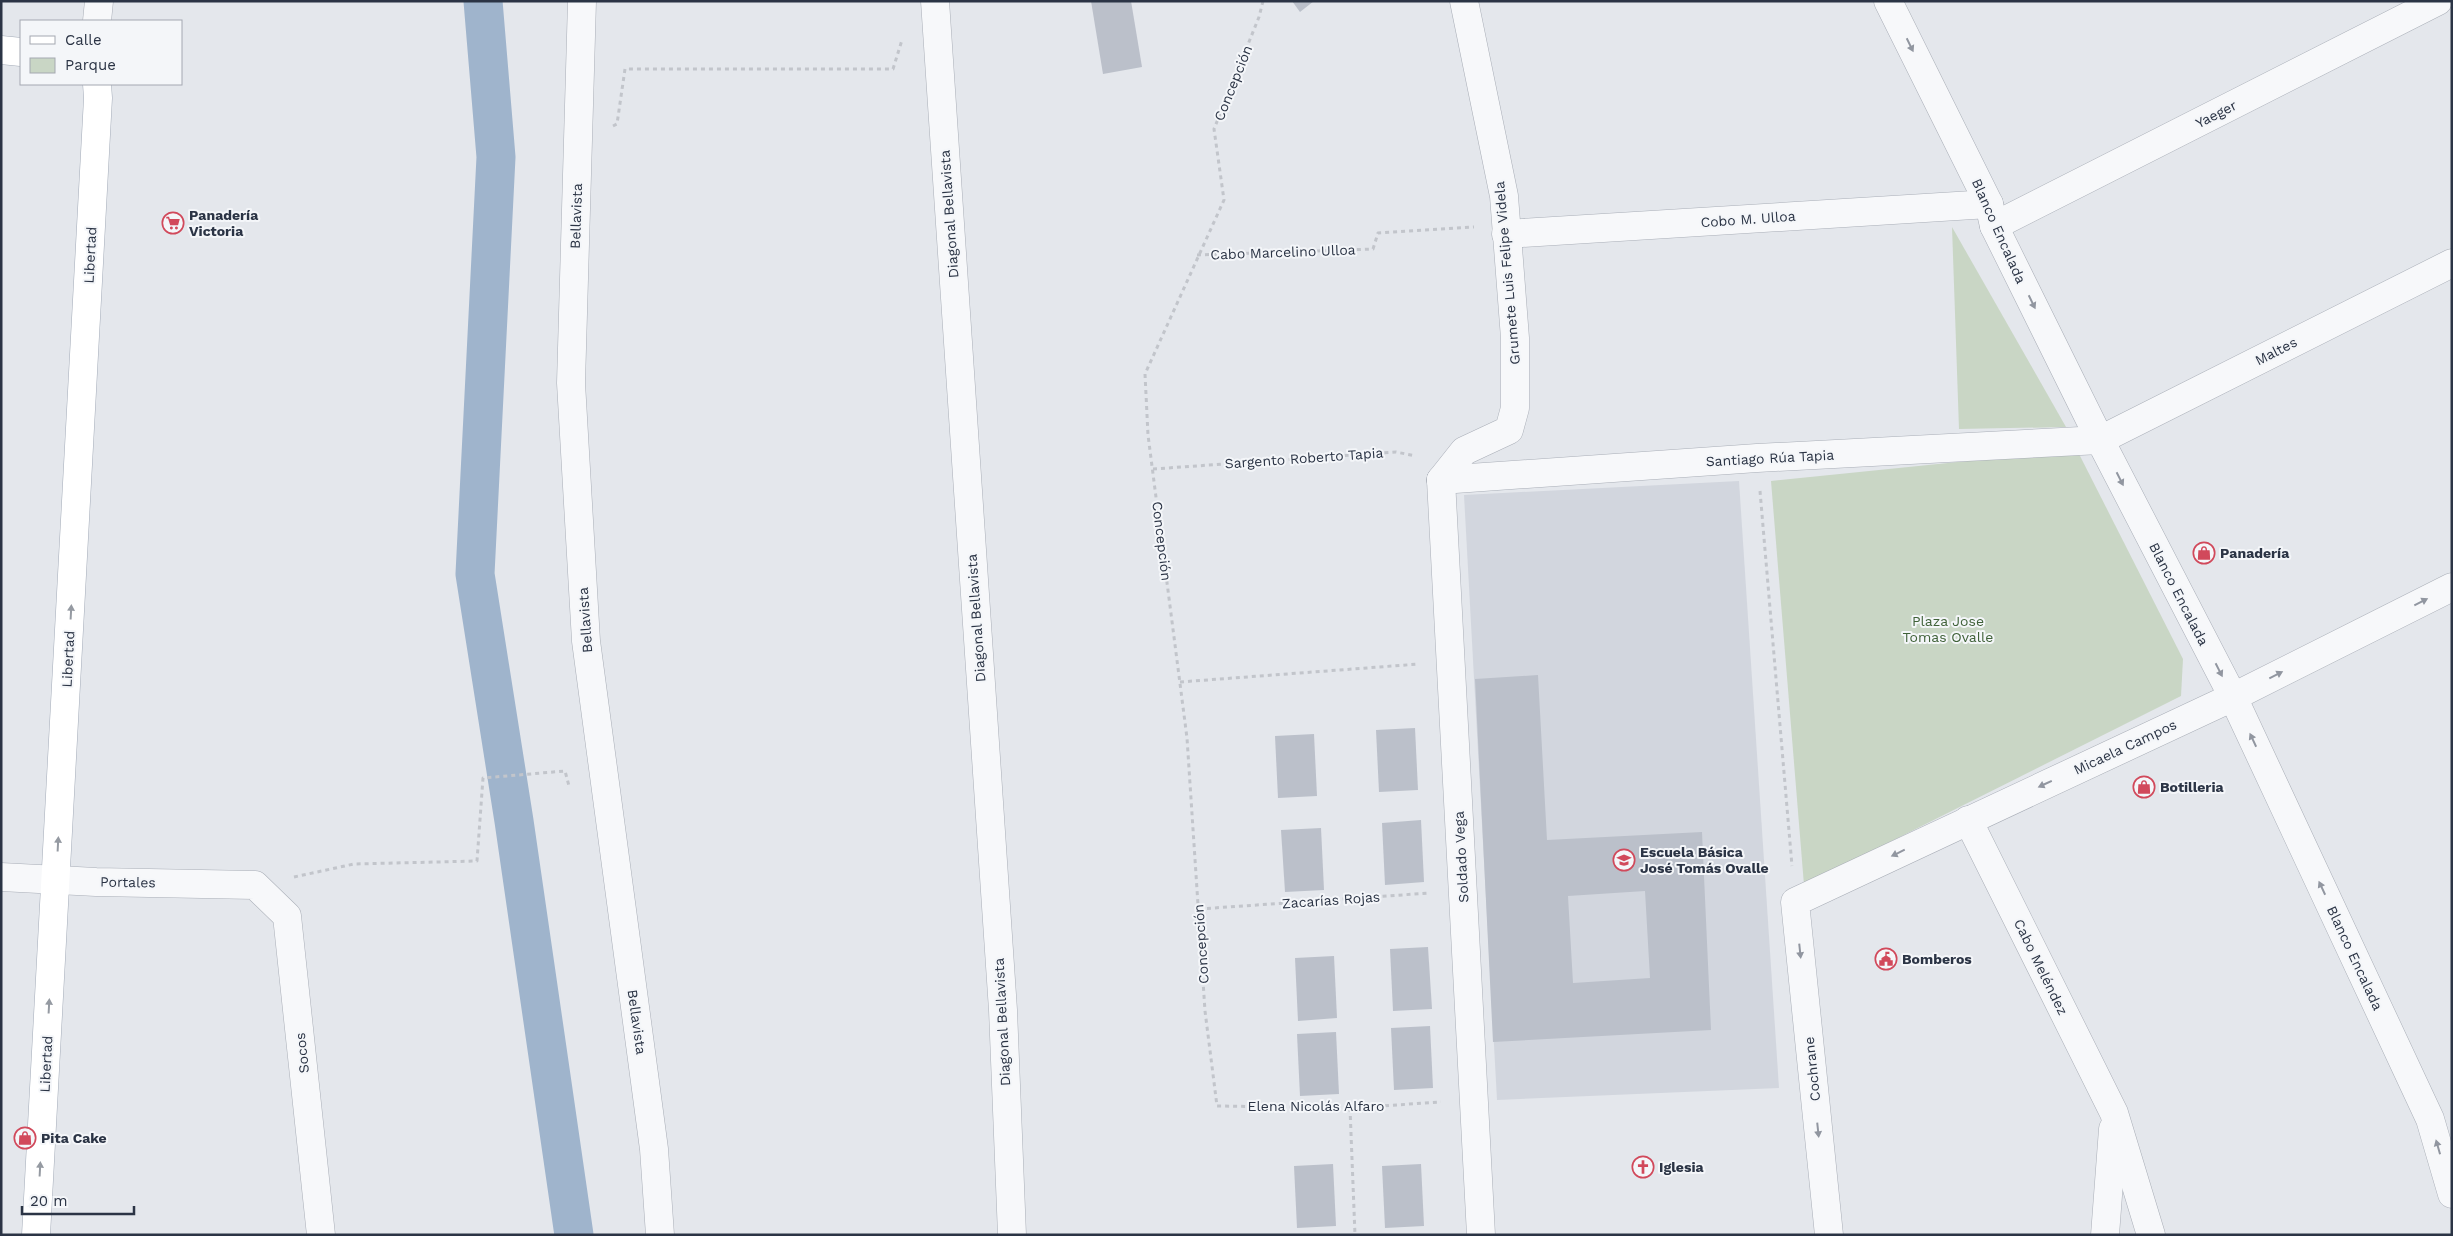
<svg xmlns="http://www.w3.org/2000/svg" width="2453" height="1236" font-family="'Work Sans',sans-serif">
  <rect width="100%" height="100%" fill="#e4e7ec"/>
  <path fill="#d2d6de" d="M1739 481 1779 1088 1497 1100 1464 495Z"/>
  <g fill="#c9d6c5">
    <path d="M1952 227 2066 427 1959 429Z"/>
    <path d="M2077 450 2183 659 2181 696 1804 885 1771 481Z"/>
  </g>
  <g fill="none" stroke-linecap="round" stroke-linejoin="round">
    <path stroke="#9fb4cc" stroke-width="39" d="M483 1 496 157 475 574 514 821 574 1235"/>
  </g>
  <g fill="#bbc0ca" fill-rule="evenodd">
    <path d="M1091 1H1131L1142 67 1103 74Z"/>
    <path d="M1292 1H1314L1300 12Z"/>
    <path d="M1538 675 1547 840 1702 832 1711 1030 1493 1042 1475 679ZM1645 891 1650 978 1573 983 1568 896Z"/>
    <path d="M1415 728 1418 790 1379 792 1376 730Z"/>
    <path d="M1314 734 1317 796 1278 798 1275 736Z"/>
    <path d="M1421 820 1424 882 1385 885 1382 823Z"/>
    <path d="M1321 828 1324 890 1285 892 1281 830Z"/>
    <path d="M1428 947 1432 1009 1393 1011 1390 949Z"/>
    <path d="M1334 956 1337 1018 1298 1021 1295 958Z"/>
    <path d="M1430 1026 1433 1088 1394 1090 1391 1028Z"/>
    <path d="M1336 1032 1339 1094 1300 1096 1297 1034Z"/>
    <path d="M1333 1164 1336 1226 1297 1228 1294 1166Z"/>
    <path d="M1421 1164 1424 1226 1385 1228 1382 1166Z"/>
  </g>
  <g fill="none" stroke-linecap="round" stroke-linejoin="round">
    <g stroke="#a9aeb7" stroke-width="29">
      <g id="minor">
        <path d="M582 1 571 383 586 641 654 1149 660 1235"/>
        <path d="M97 21 99 1"/>
        <path d="M1994 226 2438 1"/>
        <path d="M1506 234 1989 204"/>
        <path d="M1441 480 1757 458 2100 440 2452 263"/>
        <path d="M1441 480 1481 1235"/>
        <path d="M1441 480 1464 451 1509 430 1515 408V338L1504 196 1464 1"/>
        <path d="M1968 820 2114 1113 2151 1235"/>
        <path d="M1 877 96 882 255 885 287 916 321 1235"/>
        <path d="M2105 1235 2113 1129"/>
      </g>
    </g>
    <g stroke="#a9aeb7" stroke-width="29">
      <g id="tertiary">
        <path d="M935 1 1003 1010 1012 1235"/>
        <path d="M1888 1 1989 204 1994 226 2100 440 2233 697 2430 1119 2452 1194"/>
        <path d="M1829 1235 1795 902 2233 697 2452 587"/>
      </g>
    </g>
    <g stroke="#a3abb8" stroke-width="29">
      <g id="primary">
        <path d="M1 50 21 52"/>
        <path d="M36 1235 98 98 97 84"/>
      </g>
    </g>
    <g stroke="#c2c5cb" stroke-width="3" stroke-dasharray="4 4" stroke-linecap="butt">
      <path d="M1263 1 1259 17 1214 129 1224 200 1145 374 1148 435 1187 738 1205 1011 1217 1106 1350 1108 1441 1102"/>
      <path d="M613 126 617 124 625 69H893L902 40"/>
      <path d="M1197 255 1373 249 1378 233 1474 227"/>
      <path d="M1153 469 1396 452 1416 456"/>
      <path d="M1760 491 1792 866"/>
      <path d="M1180 682 1419 664"/>
      <path d="M294 877 354 864 477 861 483 778 565 771 569 786"/>
      <path d="M1199 909 1430 893"/>
      <path d="M1350 1108 1355 1235"/>
    </g>
    <use href="#minor" stroke="#f7f8fa" stroke-width="28"/>
    <use href="#tertiary" stroke="#f7f8fa" stroke-width="28"/>
    <use href="#primary" stroke="#fff" stroke-width="28"/>
  </g>
  <defs><path id="oneway-solid" d="M-6-.8H1V-3.2L6.5 0L1 3.2V.8H-6Z" transform="scale(1.25)"/></defs>
  <g fill="#9196a0">
    <use href="#oneway-solid" transform="translate(1910 45) rotate(64)"/>
    <use href="#oneway-solid" transform="translate(2032 302) rotate(64)"/>
    <use href="#oneway-solid" transform="translate(2120 479) rotate(63)"/>
    <use href="#oneway-solid" transform="translate(2421 602) rotate(-27)"/>
    <use href="#oneway-solid" transform="translate(2219 670) rotate(63)"/>
    <use href="#oneway-solid" transform="translate(2276 675) rotate(-27)"/>
    <use href="#oneway-solid" transform="translate(2253 740) rotate(-115)"/>
    <use href="#oneway-solid" transform="translate(2045 784) rotate(155)"/>
    <use href="#oneway-solid" transform="translate(1898 853) rotate(154)"/>
    <use href="#oneway-solid" transform="translate(2322 888) rotate(-115)"/>
    <use href="#oneway-solid" transform="translate(1800 951) rotate(84)"/>
    <use href="#oneway-solid" transform="translate(1818 1130) rotate(84)"/>
    <use href="#oneway-solid" transform="translate(2438 1147) rotate(-106)"/>
  </g>
  <g fill="#959aa2">
    <use href="#oneway-solid" transform="translate(71 612) rotate(-87)"/>
    <use href="#oneway-solid" transform="translate(58 844) rotate(-87)"/>
    <use href="#oneway-solid" transform="translate(49 1006) rotate(-87)"/>
    <use href="#oneway-solid" transform="translate(40 1169) rotate(-87)"/>
  </g>
  <defs>
    <g id="supermarket-ring" transform="scale(1.125)"><circle r="9.5" fill="#f4f6f9" stroke="#d1495b" stroke-width="1.5"/><path d="M-6-5.5h2.5l.6 2H6L4.5 2H-2.5L-4.4-4H-6ZM-1.5 3.2a1.3 1.3 0 1 0 .1 0ZM3 3.2a1.3 1.3 0 1 0 .1 0Z" fill="#d1495b"/></g>
    <g id="shop-ring" transform="scale(1.125)"><circle r="9.5" fill="#f4f6f9" stroke="#d1495b" stroke-width="1.5"/><path d="M-5-2.5h2.3a2.7 3.5 0 0 1 5.4 0H5L5.5 6h-11ZM-1.5-2.5h3a1.5 2.3 0 0 0-3 0Z" fill="#d1495b"/></g>
    <g id="school-ring" transform="scale(1.125)"><circle r="9.5" fill="#f4f6f9" stroke="#d1495b" stroke-width="1.5"/><path d="M0-5L7-2L0 1L-7-2ZM-4 1L0 2.5L4 1V4Q0 6-4 4Z" fill="#d1495b"/></g>
    <g id="civic-ring" transform="scale(1.125)"><circle r="9.5" fill="#f4f6f9" stroke="#d1495b" stroke-width="1.5"/><path d="M-.6-6.5H3V-4.5H.6V-3L4-1V1h2V6H-6V1h2V-1L-.6-3ZM-1.2 2.5V6h2.4V2.5Z" fill="#d1495b"/></g>
    <g id="church-ring" transform="scale(1.125)"><circle r="9.5" fill="#f4f6f9" stroke="#d1495b" stroke-width="1.5"/><path d="M-1.2-6h2.4v3.5h3.3v2.4h-3.3V6h-2.4V-.1h-3.3v-2.4h3.3Z" fill="#d1495b"/></g>
  </defs>
  <g fill-rule="evenodd">
    <use href="#supermarket-ring" x="173" y="223"/>
    <use href="#shop-ring" x="2204" y="553"/>
    <use href="#shop-ring" x="2144" y="787"/>
    <use href="#school-ring" x="1624" y="860"/>
    <use href="#civic-ring" x="1886" y="959"/>
    <use href="#shop-ring" x="25" y="1138"/>
    <use href="#church-ring" x="1643" y="1167"/>
  </g>
  <g text-anchor="middle" dominant-baseline="central" stroke-width="4" stroke-linejoin="round" paint-order="stroke">
    <g font-size="14" fill="#2b3445" stroke="#f4f6f9">
      <text transform="translate(1233 83) rotate(-68)">Concepción</text>
      <text transform="translate(2216 114) rotate(-27)">Yaeger</text>
      <text transform="translate(949 214) rotate(-94)">Diagonal Bellavista</text>
      <text transform="translate(576 216) rotate(-88)">Bellavista</text>
      <text transform="translate(1748 219) rotate(-4)">Cobo M. Ulloa</text>
      <text transform="translate(1999 231) rotate(66)">Blanco Encalada</text>
      <text transform="translate(1283 252) rotate(-2)">Cabo Marcelino Ulloa</text>
      <text transform="translate(90 255) rotate(-87)">Libertad</text>
      <text transform="translate(1507 273) rotate(-95)">Grumete Luis Felipe Videla</text>
      <text transform="translate(2276 351) rotate(-27)">Maltes</text>
      <text transform="translate(1304 458) rotate(-4)">Sargento Roberto Tapia</text>
      <text transform="translate(1770 458) rotate(-3)">Santiago Rúa Tapia</text>
      <text transform="translate(1162 541) rotate(83)">Concepción</text>
      <text transform="translate(2179 594) rotate(63)">Blanco Encalada</text>
      <text transform="translate(976 618) rotate(-94)">Diagonal Bellavista</text>
      <text transform="translate(585 620) rotate(-94)">Bellavista</text>
      <text transform="translate(68 659) rotate(-87)">Libertad</text>
      <text transform="translate(2125 747) rotate(-25)">Micaela Campos</text>
      <text transform="translate(1461 857) rotate(-93)">Soldado Vega</text>
      <text transform="translate(128 882) rotate(1)">Portales</text>
      <text transform="translate(1331 900) rotate(-4)">Zacarías Rojas</text>
      <text transform="translate(1201 944) rotate(-94)">Concepción</text>
      <text transform="translate(2355 958) rotate(65)">Blanco Encalada</text>
      <text transform="translate(2041 967) rotate(64)">Cabo Meléndez</text>
      <text transform="translate(637 1022) rotate(82)">Bellavista</text>
      <text transform="translate(1002 1022) rotate(-93)">Diagonal Bellavista</text>
      <text transform="translate(302 1053) rotate(-96)">Socos</text>
      <text transform="translate(46 1064) rotate(-87)">Libertad</text>
      <text transform="translate(1812 1069) rotate(-96)">Cochrane</text>
      <text x="1316" y="1106">Elena Nicolás Alfaro</text>
    </g>
    <g font-size="14" font-weight="bold" fill="#2b3445" stroke="#f4f6f9" text-anchor="start">
      <text x="189" y="215">Panadería<tspan x="189" dy="16">Victoria</tspan></text>
      <text x="2220" y="553">Panadería</text>
      <text x="2160" y="787">Botilleria</text>
      <text x="1640" y="852">Escuela Básica<tspan x="1640" dy="16">José Tomás Ovalle</tspan></text>
      <text x="1902" y="959">Bomberos</text>
      <text x="41" y="1138">Pita Cake</text>
      <text x="1659" y="1167">Iglesia</text>
    </g>
    <g font-size="14" fill="#3f6138" stroke="#f4f6f9">
      <text x="1948" y="621">Plaza Jose<tspan x="1948" dy="16">Tomas Ovalle</tspan></text>
    </g>
  </g>
  <rect width="2453" height="1236" fill="none" stroke="#2b3445" stroke-width="5"/>
  <rect x="20" y="20" width="162" height="65" fill="#f4f6f9" stroke="#a4a8b1"/>
  <rect x="30" y="36" width="25" height="8" fill="#ffffff" stroke="#a4a8b1"/>
  <text x="65" y="45" font-size="15" fill="#2b3445">Calle</text>
  <rect x="30" y="58" width="25" height="15" fill="#c9d6c5" stroke="#a4a8b1"/>
  <text x="65" y="70" font-size="15" fill="#2b3445">Parque</text>
  <path d="M22 1206v8h112v-8" fill="none" stroke="#2b3445" stroke-width="2.5"/>
  <text x="30" y="1206" font-size="15" fill="#2b3445" stroke="#f4f6f9" stroke-width="4" paint-order="stroke">20 m</text>
</svg>
